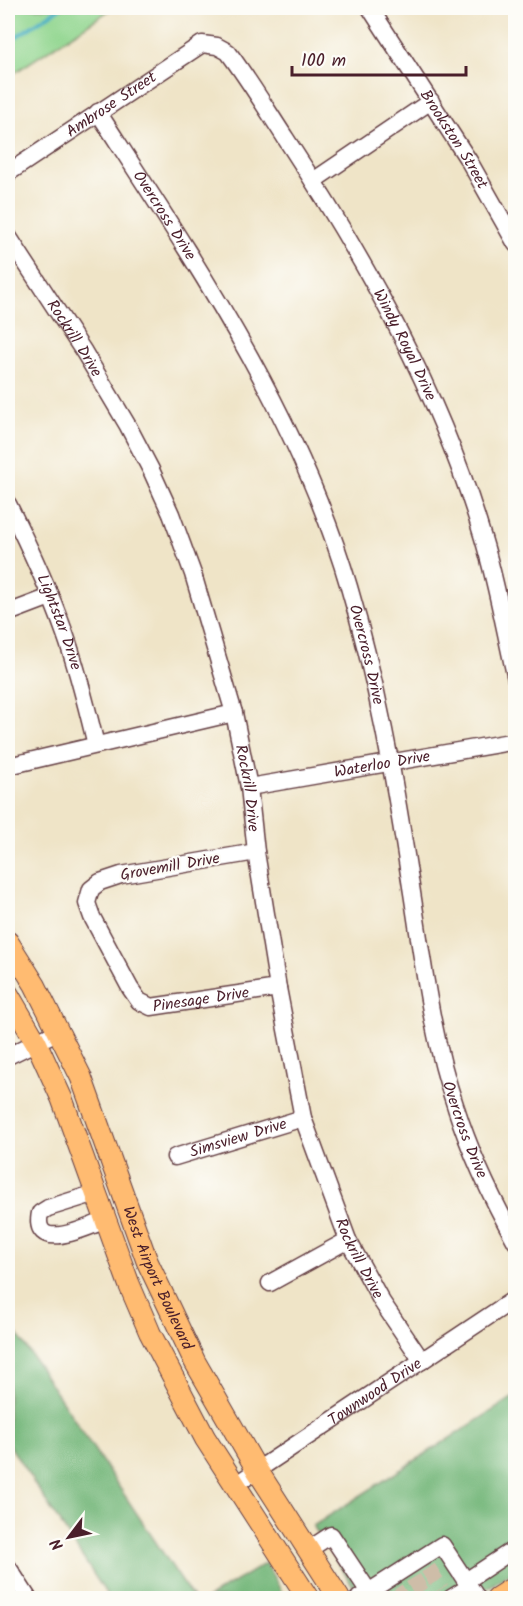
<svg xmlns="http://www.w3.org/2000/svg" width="523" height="1606" font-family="Kalam,sans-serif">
  <rect width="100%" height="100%" fill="#fdfcf7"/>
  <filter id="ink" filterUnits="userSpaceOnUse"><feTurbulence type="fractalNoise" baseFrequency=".0167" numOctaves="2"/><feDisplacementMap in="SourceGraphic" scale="12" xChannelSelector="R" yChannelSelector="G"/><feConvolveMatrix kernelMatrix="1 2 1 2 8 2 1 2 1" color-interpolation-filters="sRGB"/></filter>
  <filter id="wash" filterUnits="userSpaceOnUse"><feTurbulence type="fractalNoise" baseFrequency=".008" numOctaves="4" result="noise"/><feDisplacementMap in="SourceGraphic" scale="24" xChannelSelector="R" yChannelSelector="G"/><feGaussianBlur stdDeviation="1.35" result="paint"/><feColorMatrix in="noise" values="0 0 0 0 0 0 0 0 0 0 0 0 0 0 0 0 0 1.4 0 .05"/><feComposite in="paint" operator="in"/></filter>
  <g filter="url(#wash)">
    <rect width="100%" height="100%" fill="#efe4c7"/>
    <path fill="#91d68f" stroke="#6e7a5d" stroke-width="1.5" d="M12 8H113L8 77V11Z"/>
    <g fill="#74b77a" stroke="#5f6b52" stroke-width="1.5">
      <path d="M8 1320 193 1598H109L8 1443Z"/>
      <path d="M515 1396V1570L472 1598H361L313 1526Z"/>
      <path d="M266 1563 285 1598H207Z"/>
    </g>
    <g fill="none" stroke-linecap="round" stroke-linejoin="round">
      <path stroke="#41acbf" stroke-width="4" d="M8 42 60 8"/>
    </g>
  </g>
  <g filter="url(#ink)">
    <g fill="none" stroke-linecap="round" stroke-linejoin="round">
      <g stroke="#cebda8" stroke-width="16" stroke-dasharray="16 8" stroke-linecap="butt">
        <path d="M428 1568 441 1589"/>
        <path d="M413 1578 425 1598"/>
        <path d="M395 1589 401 1598"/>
      </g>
      <g stroke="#633d42" stroke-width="19">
        <g id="minor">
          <path id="s1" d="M370 8 469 161 516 244"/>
          <path id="s2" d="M98 112C195 262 298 413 349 587 377 681 394 777 409 874 422 952 430 1033 456 1108 471 1155 492 1199 516 1242"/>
          <path id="s3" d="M8 173 202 44 217 46 228 52C249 80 267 110 286 139 367 263 441 395 483 538 497 584 505 632 516 679"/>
          <path d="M313 181 431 101"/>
          <path id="s4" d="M8 236 84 352 128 426 151 470 171 514 193 574 234 713 249 787 256 852 278 988 303 1118 348 1240 382 1302 422 1361"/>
          <path id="s5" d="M8 504C29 546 49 589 65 634 78 670 87 708 96 745"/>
          <path d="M8 613 50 597"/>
          <path d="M8 766 234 713"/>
          <path id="s6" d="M249 787 516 741"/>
          <path id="s7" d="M256 852 121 875 100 882 91 889 87 903 92 917 130 988 139 1001 151 1007 278 988"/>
          <path d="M8 1056 59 1031"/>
          <path id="s8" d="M175 1157 303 1118"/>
          <path d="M96 1193 48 1208 40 1213C31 1255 90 1226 106 1220"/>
          <path d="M270 1283 348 1240"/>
          <path id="s9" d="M235 1485 516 1298"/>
          <path d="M308 1550 331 1535 373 1598"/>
          <path d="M8 1567 28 1598"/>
          <path d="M466 1581 516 1548"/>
          <path d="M359 1598 442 1545 477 1598"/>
          <path d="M451 1598 469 1587"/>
        </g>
      </g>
      <g stroke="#633d42" stroke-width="23">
        <g id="major">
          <path id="s10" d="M8 942 35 985 81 1077 147 1261 195 1362 257 1470 339 1598"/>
          <path d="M8 994 36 1042 62 1099 129 1284 150 1333 205 1438 308 1598"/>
          <path d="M497 1598 516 1586"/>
        </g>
      </g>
      <use href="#minor" stroke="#fff" stroke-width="16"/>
      <use href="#major" stroke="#ffbb71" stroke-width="21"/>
    </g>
  </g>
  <g text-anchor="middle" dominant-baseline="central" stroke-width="4.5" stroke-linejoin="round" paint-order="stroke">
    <g font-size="16" fill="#4a1f2b" stroke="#fdfcf7">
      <text stroke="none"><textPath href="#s3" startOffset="124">Ambrose Street</textPath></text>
      <text stroke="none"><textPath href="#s1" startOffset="156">Brookston Street</textPath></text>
      <text stroke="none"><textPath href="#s2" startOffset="123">Overcross Drive</textPath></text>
      <text stroke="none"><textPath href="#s4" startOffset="122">Rockrill Drive</textPath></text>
      <text stroke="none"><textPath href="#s3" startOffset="603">Windy Royal Drive</textPath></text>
      <text stroke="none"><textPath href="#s5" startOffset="129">Lightstar Drive</textPath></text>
      <text stroke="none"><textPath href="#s2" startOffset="609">Overcross Drive</textPath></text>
      <text stroke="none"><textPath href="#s6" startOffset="135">Waterloo Drive</textPath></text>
      <text stroke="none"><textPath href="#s4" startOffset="608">Rockrill Drive</textPath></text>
      <text transform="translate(170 867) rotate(-10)">Grovemill Drive</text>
      <text stroke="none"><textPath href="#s7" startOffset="360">Pinesage Drive</textPath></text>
      <text stroke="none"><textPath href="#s2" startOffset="1095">Overcross Drive</textPath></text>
      <text stroke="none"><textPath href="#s8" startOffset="66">Simsview Drive</textPath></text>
      <text stroke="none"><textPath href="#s4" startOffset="1094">Rockrill Drive</textPath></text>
      <text stroke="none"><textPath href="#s10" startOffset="369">West Airport Boulevard</textPath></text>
      <text stroke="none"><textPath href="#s9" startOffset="168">Townwood Drive</textPath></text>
    </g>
  </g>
  <rect width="523" height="1606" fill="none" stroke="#fdfcf7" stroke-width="30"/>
  <g transform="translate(69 1537) rotate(238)" stroke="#fdfcf7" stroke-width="4.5" paint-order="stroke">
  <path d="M0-4.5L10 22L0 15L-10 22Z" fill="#4a1f2b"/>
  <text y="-9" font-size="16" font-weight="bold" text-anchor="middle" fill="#4a1f2b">N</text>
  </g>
  <path d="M292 66v9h174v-9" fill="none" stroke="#4a1f2b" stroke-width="3"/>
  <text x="301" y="66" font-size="18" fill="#4a1f2b" stroke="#fdfcf7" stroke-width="4.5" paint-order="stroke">100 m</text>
</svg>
